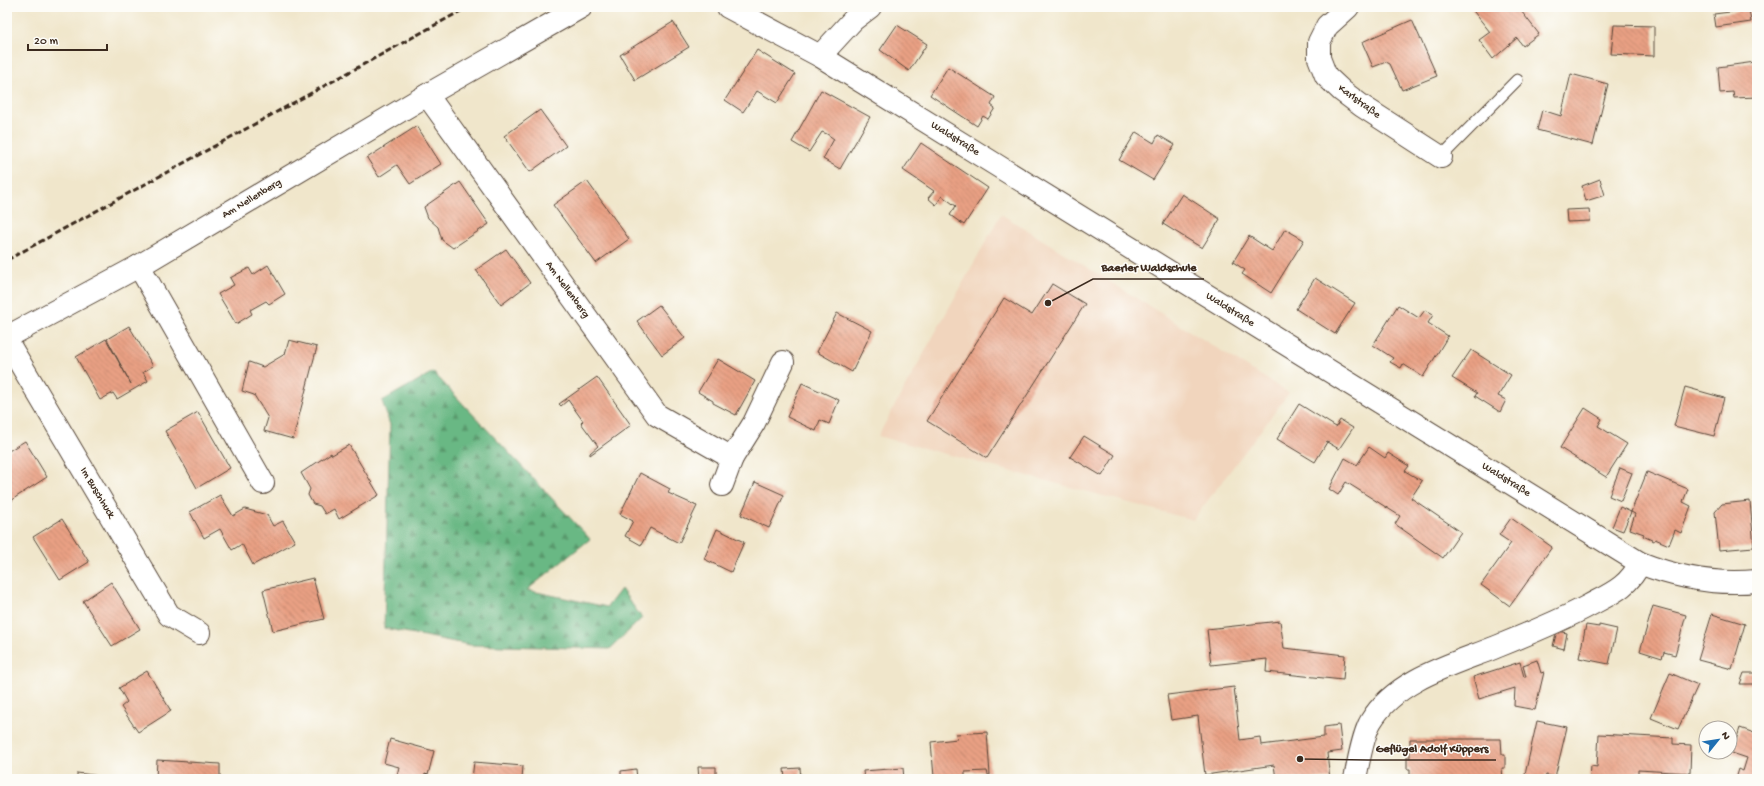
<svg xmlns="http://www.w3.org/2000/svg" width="1764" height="786" font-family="'Gochi Hand',sans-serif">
  <defs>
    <pattern id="forest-firs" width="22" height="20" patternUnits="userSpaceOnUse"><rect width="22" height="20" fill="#69b884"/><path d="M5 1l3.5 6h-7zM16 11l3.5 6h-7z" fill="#58966b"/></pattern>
    <pattern id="building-back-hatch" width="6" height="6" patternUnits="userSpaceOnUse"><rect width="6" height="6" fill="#e9a084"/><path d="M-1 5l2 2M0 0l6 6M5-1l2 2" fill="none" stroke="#be836b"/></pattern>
  </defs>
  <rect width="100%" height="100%" fill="#fdfcf7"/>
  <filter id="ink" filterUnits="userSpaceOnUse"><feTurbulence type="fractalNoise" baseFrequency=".025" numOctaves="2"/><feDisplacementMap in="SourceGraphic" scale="8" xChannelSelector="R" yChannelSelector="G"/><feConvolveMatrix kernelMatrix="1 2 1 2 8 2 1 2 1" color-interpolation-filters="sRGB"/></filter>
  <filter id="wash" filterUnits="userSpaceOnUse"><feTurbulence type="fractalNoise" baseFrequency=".012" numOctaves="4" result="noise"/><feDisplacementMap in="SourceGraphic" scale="16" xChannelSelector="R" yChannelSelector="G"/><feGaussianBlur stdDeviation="0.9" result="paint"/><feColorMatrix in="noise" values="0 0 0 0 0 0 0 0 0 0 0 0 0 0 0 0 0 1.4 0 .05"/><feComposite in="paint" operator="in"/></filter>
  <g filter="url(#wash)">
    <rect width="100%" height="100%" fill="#f0e6cb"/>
    <path fill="#f1d5bd" d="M1001 214 1289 393 1193 520 878 436Z"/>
    <path fill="url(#forest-firs)" stroke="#527151" d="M433 372 590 539 527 590 607 607 621 589 642 618 610 649 470 645 384 628 390 425 382 401Z"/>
    <g id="blocks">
      <g fill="url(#building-back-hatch)">
        <path d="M1470 7H1518L1539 34 1523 46 1517 38 1493 59 1479 40 1490 32Z"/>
        <path d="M1737 7H1757V9L1749 10 1751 22 1716 27 1714 14 1746 10 1738 11Z"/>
        <path d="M1412 20 1437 76 1402 90 1390 64 1386 62 1373 67 1362 42Z"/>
        <path d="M673 22 689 47 635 80 620 55Z"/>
        <path d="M897 25 927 44 909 71 880 50Z"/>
        <path d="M1614 25 1654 26V56L1611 54Z"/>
        <path d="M757 50 795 74 777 103 757 91 743 112 725 100Z"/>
        <path d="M1755 62 1757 97 1734 98 1733 92 1720 93 1718 67Z"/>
        <path d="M948 67 995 97 991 105 995 108 988 119 983 116 977 126 930 95Z"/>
        <path d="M1571 74 1608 84 1593 145 1537 130 1542 110 1561 116Z"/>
        <path d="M821 90 870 117 840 169 823 159 834 139 827 134 822 132 809 152 792 142Z"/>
        <path d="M540 110 566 146 530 172 504 136Z"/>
        <path d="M417 126 441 164 410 184 397 165 379 177 367 158Z"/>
        <path d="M1136 132 1154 143 1158 135 1175 145 1153 180 1119 160Z"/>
        <path d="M921 143 988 188 964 225 950 215 956 206 942 196 936 205 928 198 934 191 903 170Z"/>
        <path d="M1600 179 1605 195 1586 201 1582 186Z"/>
        <path d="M587 181 629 239 596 263 553 205Z"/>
        <path d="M460 182 489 224 453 248 442 240 438 227 428 218 424 207Z"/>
        <path d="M1182 194 1220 219 1202 248 1163 224Z"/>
        <path d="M1589 209 1590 221 1567 222 1566 210Z"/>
        <path d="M1285 229 1304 240 1271 293 1242 274 1245 270 1233 262 1249 236 1272 251Z"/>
        <path d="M506 249 530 283 501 305 476 270Z"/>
        <path d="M268 265 285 294 269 304 266 301 250 310 252 314 236 324 218 294 234 285 230 278 249 268 253 275Z"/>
        <path d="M1315 278 1355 303 1335 334 1296 309Z"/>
        <path d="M1052 284 1085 304 987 458 927 421 1004 298 1032 315Z"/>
        <path d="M659 305 685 338 662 355 637 321Z"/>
        <path d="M1398 305 1419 318 1425 310 1433 315 1428 323 1448 336 1423 377 1403 364 1401 368 1390 362 1393 358 1373 345Z"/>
        <path d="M837 313 872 331 852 372 817 352Z"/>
        <path d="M129 326 153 366 143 372 148 381 117 399 113 393 100 400 76 357 106 339 131 384 107 339Z"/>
        <path d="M289 340 317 347 293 439 264 431 268 418 254 395 242 391 249 362 263 367 285 354Z"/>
        <path d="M1471 350 1511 375 1498 396 1506 400 1500 412 1475 396 1477 393 1452 378Z"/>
        <path d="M718 359 755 381 736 415 713 403V401L698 392Z"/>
        <path d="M597 377 631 425 590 455V453L598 446 581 423 583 421 568 400 561 406 559 404Z"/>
        <path d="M802 383 839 400 829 424 820 420 816 431 787 417Z"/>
        <path d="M1685 387 1724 398 1714 436 1674 426Z"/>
        <path d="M1299 404 1336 427 1340 420 1353 428 1339 449 1327 442 1315 462 1277 439Z"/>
        <path d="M1585 408 1602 419 1598 426 1627 444 1606 477 1560 448Z"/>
        <path d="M198 412 230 468 197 488 165 431Z"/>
        <path d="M1084 436 1115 455 1102 476 1070 457Z"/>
        <path d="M25 441 47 477 16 497 7 505V452Z"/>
        <path d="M349 445 379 495 339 519 334 509 325 514 320 506 313 504 308 495 310 489 301 473 331 453 332 455Z"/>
        <path d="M1369 447 1385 458 1388 453 1409 466 1405 471 1422 481 1411 498 1461 532 1443 558 1395 524 1400 516 1346 482 1338 495 1329 489 1345 458 1357 465Z"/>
        <path d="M1620 468 1632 473 1621 501 1609 496Z"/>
        <path d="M1647 472 1688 489 1683 502 1691 506 1681 533 1675 530 1669 545 1655 539 1654 541 1643 536 1644 534 1630 529 1635 514 1631 512 1623 531 1612 527 1620 507 1631 512Z"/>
        <path d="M640 473 670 489 668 493 697 506 679 543 650 528 641 545 625 536 633 521 620 514Z"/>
        <path d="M755 482 784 495 769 528 741 515Z"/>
        <path d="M220 495 233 516 245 509 267 515 273 526 283 521 295 542 253 565 242 544 232 550 220 529 204 538 190 512Z"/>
        <path d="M1750 501 1754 547 1719 550 1715 512 1722 504Z"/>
        <path d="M1511 518 1552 547 1510 606 1481 585 1511 543 1499 535Z"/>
        <path d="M62 519 89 562 60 580 33 537Z"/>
        <path d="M717 529 744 542 731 572 704 559Z"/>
        <path d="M313 578 324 619 273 631 263 590Z"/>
        <path d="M111 582 140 629 112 646 83 601Z"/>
        <path d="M1653 606 1686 615 1675 655 1664 652 1662 658 1640 651Z"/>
        <path d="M1712 614 1745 624 1732 669 1698 660Z"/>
        <path d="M1280 621 1284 648 1345 655 1343 680 1266 672 1267 659 1211 665 1207 629Z"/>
        <path d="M1586 625 1599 627V625L1617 629 1609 664 1579 658Z"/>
        <path d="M1557 631 1567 633 1564 649 1553 646Z"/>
        <path d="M1537 660 1541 673 1544 672 1535 710 1514 706 1515 688 1479 699 1473 677 1520 662 1524 677H1526L1523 665Z"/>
        <path d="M147 671 171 711 138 732 121 707 127 702 119 688Z"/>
        <path d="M1670 673 1698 685 1678 729 1651 718Z"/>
        <path d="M1744 673H1757V684H1740Z"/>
        <path d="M1234 687 1240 740 1260 737 1261 745 1324 737V727L1339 725 1342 751 1327 753 1330 779H1276L1274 765 1205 775 1198 716 1171 720 1167 695Z"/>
        <path d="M1537 721 1567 727 1555 777 1546 775 1545 779H1524Z"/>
        <path d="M1740 728 1757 734V779H1736L1739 769 1743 771 1747 758 1732 753Z"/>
        <path d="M987 732 990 775H988L987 771 965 772V776L934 777 931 742 957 739 956 734Z"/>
        <path d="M1599 734 1673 738V744L1691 745 1690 773 1638 770V779H1590L1591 766 1597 767Z"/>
        <path d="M390 739 434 751 428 775 425 774 424 779H396L399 767 384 763Z"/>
        <path d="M1410 739H1501L1502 755H1505V768H1502L1503 779H1410V769H1407V757H1410Z"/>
        <path d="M157 760 220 764V779H156Z"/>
        <path d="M474 762 523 766 522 779H472Z"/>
        <path d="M698 767H716V779H699Z"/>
        <path d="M800 768 801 779H785L784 769Z"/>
        <path d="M903 768 904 779H864L863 771Z"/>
        <path d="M636 769 637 779H621V771Z"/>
        <path d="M77 773 100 776V779H77Z"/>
      </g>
    </g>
  </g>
  <g filter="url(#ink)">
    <use href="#blocks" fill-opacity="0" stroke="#564638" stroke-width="1"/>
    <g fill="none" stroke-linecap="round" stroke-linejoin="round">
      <g stroke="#564638" stroke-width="13">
        <path id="service" d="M1441 157 1517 80"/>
      </g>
      <g stroke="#564638" stroke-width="24">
        <g id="minor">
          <path d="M728 7 820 56 1640 563C1678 578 1717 585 1757 581"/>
          <path d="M1348 7 1327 26 1319 42V58L1326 76 1342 91 1362 106 1441 157"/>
          <path d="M820 56 853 20 870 7"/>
          <path d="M427 95 657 415 732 458 722 485"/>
          <path d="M139 266 263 483"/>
          <path d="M7 337 139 266 427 95 581 7"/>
          <path d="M7 341 169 615 199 633"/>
          <path d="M732 458 754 423 783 362"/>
          <path d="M1355 779C1358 764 1363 734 1371 721 1396 679 1454 664 1496 647 1528 634 1558 622 1588 606 1610 594 1629 587 1640 563"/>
        </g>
      </g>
      <use href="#service" stroke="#fff" stroke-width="11"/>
      <use href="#minor" stroke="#fff" stroke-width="22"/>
      <path stroke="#3b2a1e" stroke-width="3" stroke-dasharray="6 3" stroke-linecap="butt" d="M7 260 468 7"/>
    </g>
  </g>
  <g text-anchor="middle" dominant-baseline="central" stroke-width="3" stroke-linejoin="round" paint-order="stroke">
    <g font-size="11" fill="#3b2a1e" stroke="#fdfcf7">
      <text transform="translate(1359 102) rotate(36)">Karlstraße</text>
      <text transform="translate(955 139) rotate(32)">Waldstraße</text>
      <text transform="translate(252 199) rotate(-31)">Am Nellenberg</text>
      <text transform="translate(567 290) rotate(54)">Am Nellenberg</text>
      <text transform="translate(1230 310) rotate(32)">Waldstraße</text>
      <text transform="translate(1506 480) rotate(32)">Waldstraße</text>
      <text transform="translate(97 493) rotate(59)">Im Buschhuck</text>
    </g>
  </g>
  <path fill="none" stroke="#3b2a1e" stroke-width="1.5" d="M1048 303L1093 279H1204M1300 759L1368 760H1496"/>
  <g fill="#3b2a1e" stroke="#fdfcf7" stroke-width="1.5">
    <circle cx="1048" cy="303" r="4"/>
    <circle cx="1300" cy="759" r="4"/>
  </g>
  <g font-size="12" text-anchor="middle" font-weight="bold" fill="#3b2a1e" stroke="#fdfcf7" stroke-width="3" stroke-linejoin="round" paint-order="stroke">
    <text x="1149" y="271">Baerler Waldschule</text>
    <text x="1432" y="752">Geflügel Adolf Küppers</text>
  </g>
  <rect width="1764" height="786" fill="none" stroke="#fdfcf7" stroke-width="24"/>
  <g transform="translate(1718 740) rotate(60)"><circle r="19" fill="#fdfcf7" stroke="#afa8a0"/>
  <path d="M0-3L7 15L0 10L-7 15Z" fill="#1f6fb2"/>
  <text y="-6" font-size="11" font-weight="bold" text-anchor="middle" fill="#3b2a1e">N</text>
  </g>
  <path d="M28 44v6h79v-6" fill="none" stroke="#3b2a1e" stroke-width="2"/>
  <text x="34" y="44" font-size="12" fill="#3b2a1e" stroke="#fdfcf7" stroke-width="3" paint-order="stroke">20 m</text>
</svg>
